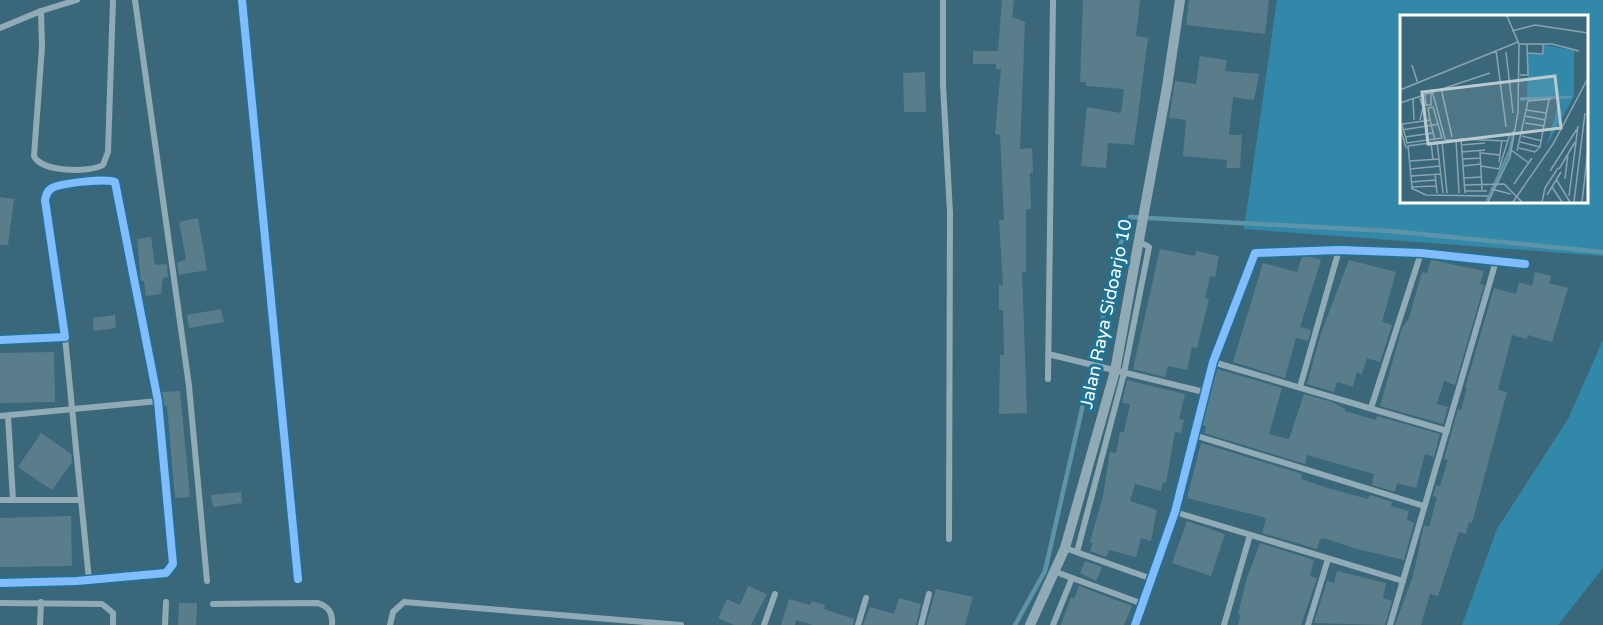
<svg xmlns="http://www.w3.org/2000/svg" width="1603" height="625" font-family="'Varela Round',sans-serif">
  <rect width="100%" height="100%" fill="#3a687a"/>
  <g fill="#3188a9" fill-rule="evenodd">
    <path d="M1277 0H1603V256L1244 229ZM1586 16V201H1402V16Z"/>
    <path d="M1603 340V568L1558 625H1462L1497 529 1568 419Z"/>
  </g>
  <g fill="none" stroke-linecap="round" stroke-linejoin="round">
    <path stroke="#5e94a9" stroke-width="4.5" d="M1015 625 1045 571 1118 251 1130 217 1390 231 1603 252"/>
  </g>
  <g fill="#5a7d8c">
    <path d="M1002 0H1014L1012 17 1025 22 1020 149 1032 148 1033 173H1030L1031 209H1026V272H1022L1027 413 999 414 1000 355H1004L1003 310H999V285H1003L999 220H1004L1000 135 995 134 1001 69H996V64H973V51H998Z"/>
    <path d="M1083 0H1140L1136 36 1148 38 1134 145 1108 143 1106 168 1081 166 1087 107 1121 113 1124 89 1086 86V82H1080Z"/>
    <path d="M1189 0H1269L1265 34 1186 25Z"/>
    <path d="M1200 56 1227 60 1225 71 1259 74 1254 100 1233 97 1229 135H1242L1240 168H1226L1227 160 1183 156 1186 120 1169 118 1175 81 1196 84Z"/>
    <path d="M925 72 926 112H904L903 73Z"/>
    <path d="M0 197 14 199 8 245H0Z"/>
    <path d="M198 218 207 270 179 275 177 263 186 259 179 222Z"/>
    <path d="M151 237 155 265 167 264 168 277 163 278 161 294 146 296 144 281H141L137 239Z"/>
    <path d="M1160 249 1195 256 1196 251 1219 256 1215 277 1210 276 1205 299H1209L1197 348 1192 347 1187 370 1168 366 1165 377 1133 369Z"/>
    <path d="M1308 256 1321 260 1300 327 1311 330 1308 341 1296 338 1285 378 1233 362 1263 263 1297 272 1302 257Z"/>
    <path d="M1349 260 1396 272 1382 322 1392 325 1380 362 1367 358 1362 374 1357 372 1353 387 1337 382 1334 392 1307 384 1321 333Z"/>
    <path d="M1431 260 1484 271 1480 284 1484 285 1455 385 1444 381 1437 404 1448 407 1443 424 1380 406 1402 328 1409 318 1422 272 1427 273Z"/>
    <path d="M1535 272 1551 276 1549 283 1568 288 1552 342 1528 335 1527 339 1512 335 1498 390 1507 392 1472 523 1469 522 1466 534 1459 532 1438 596 1430 594 1421 625H1395L1413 576 1424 525 1429 527 1437 497 1433 496 1436 485 1440 486 1448 460 1444 459 1458 409 1461 410 1467 388H1465L1494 288 1516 294 1519 282 1532 286Z"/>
    <path d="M221 309 224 322 189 328 187 315Z"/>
    <path d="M115 315 116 328 94 331 93 318Z"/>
    <path d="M54 352 55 402 0 403V353Z"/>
    <path d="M1217 369 1282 388 1269 434 1289 439 1304 394 1332 402 1345 409V411L1376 420 1377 416 1440 434 1434 457 1425 454 1416 488 1397 483 1395 492 1372 485 1374 474 1307 455 1305 464 1204 433 1206 426 1202 425Z"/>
    <path d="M1127 380 1185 394 1179 419 1184 420 1181 433 1175 432 1166 483 1163 482 1161 491 1135 484 1130 501 1157 510 1151 541 1141 538 1136 557 1109 550 1106 557 1090 551 1093 543 1090 542 1103 496 1110 452 1116 453 1120 432H1124L1130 404 1122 403Z"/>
    <path d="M180 391 190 497 175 498 167 406H164L162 392Z"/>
    <path d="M41 433 71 454 72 462 52 490 18 467Z"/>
    <path d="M1201 443 1302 474 1301 479 1324 487 1368 499 1370 495 1392 502 1391 506 1409 511 1407 520 1414 523 1404 560 1357 549 1324 538 1320 539 1317 549 1262 533 1266 519 1263 517 1187 498Z"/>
    <path d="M241 492 242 503 213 507 211 495Z"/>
    <path d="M71 516 72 566 0 567V518Z"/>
    <path d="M1187 521 1225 534 1211 576 1172 563Z"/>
    <path d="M1260 543 1314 560 1310 576 1317 578 1301 625H1238L1241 615 1238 614 1247 578Z"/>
    <path d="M1085 561 1102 567 1096 581 1080 573Z"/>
    <path d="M1337 571 1386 583 1383 598 1392 601 1385 625 1314 623 1327 581 1334 583Z"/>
    <path d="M748 586 767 594 751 625H734L718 618 727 599 740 605Z"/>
    <path d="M1079 586 1132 606 1124 625H1061L1071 597 1074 599Z"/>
    <path d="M936 589 973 597 965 625H926Z"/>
    <path d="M899 598 921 604 916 625H863L870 607 894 614Z"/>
    <path d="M789 599 810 605 812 601 825 605 824 609 854 619 853 625H813L796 620 795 625H781Z"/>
    <path d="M179 603H197L196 625H178Z"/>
  </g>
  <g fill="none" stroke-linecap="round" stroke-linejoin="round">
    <g stroke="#90abb6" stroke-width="6">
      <path d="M135 0 189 386 207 581"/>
      <path d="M242 0 298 579"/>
      <path d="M943 0V84L950 213 949 539"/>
      <path d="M41 11 42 47 34 156C41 172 89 173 103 165L108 152 113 0"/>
      <path d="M0 28 41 11 77 0"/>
      <path d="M65 337 89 580"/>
      <path d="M0 340 65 337 45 200C46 195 47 191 52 188 62 183 106 178 115 182L158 401 173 564 166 573 77 581 0 583"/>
      <path d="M1048 354 1204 392"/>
      <path d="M1213 362 1447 431"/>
      <path d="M1048 379 1053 0"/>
      <path d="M1300 387 1339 250"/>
      <path d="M1371 408 1421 253"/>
      <path d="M0 416 158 401"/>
      <path d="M8 416 13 500"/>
      <path d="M1194 435 1424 506"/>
      <path d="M0 500H81"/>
      <path d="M1175 512 1403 581"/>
      <path d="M1065 548 1152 579"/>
      <path d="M1077 552 1124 373 1149 247 1140 242"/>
      <path d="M1056 572 1143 604"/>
      <path d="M0 603 102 604 113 613V625"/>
      <path d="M213 604 318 603C329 607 333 613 332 625"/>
      <path d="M40 625 41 602"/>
      <path d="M165 625 166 602"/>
      <path d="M390 625 393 612 404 602 681 625"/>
      <path d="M764 625 775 594"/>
      <path d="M858 625 866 598"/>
      <path d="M921 625 929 594"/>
      <path d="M1053 625 1072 578"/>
      <path d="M1135 625 1175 512 1213 362 1255 253 1339 250 1421 253 1525 264"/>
      <path d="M1224 625 1250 535"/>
      <path d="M1308 625 1328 559"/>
      <path d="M1390 625 1496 261"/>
    </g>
    <path stroke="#90abb6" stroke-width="10" d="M1030 625 1065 548 1115 371 1167 87 1180 0"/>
    <g stroke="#1f7395" stroke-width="11">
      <g id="cycleway">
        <path d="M242 0 298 579"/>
        <path d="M0 340 65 337 45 200C46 195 47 191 52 188 62 183 106 178 115 182L158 401 173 564 166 573 77 581 0 583"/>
        <path d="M1135 625 1175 512 1213 362 1255 253 1339 250 1421 253 1525 264"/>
      </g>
    </g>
    <use href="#cycleway" stroke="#80bcff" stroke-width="8"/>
  </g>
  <g text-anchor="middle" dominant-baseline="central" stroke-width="6" stroke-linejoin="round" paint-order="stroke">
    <g font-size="18" fill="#fff" stroke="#1f7395">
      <text transform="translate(1106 314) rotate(-78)">Jalan Raya Sidoarjo 10</text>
    </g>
  </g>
  <g transform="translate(1400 15)">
    <rect width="188" height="188" fill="#3a687a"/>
    <path d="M144 30 174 35V81L147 130 160 82 127 84 128 38 144 40Z" fill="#3188a9"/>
    <path fill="none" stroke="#5e94a9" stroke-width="3" d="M120 84 172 82M87 186 110 135 114 116"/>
    <path fill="none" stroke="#89a4af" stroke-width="1.5" d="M112 16 135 10 188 18M119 29H152L179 36M96 35 106 112M106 37 113 98M127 38 143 39V29M12 50 18 69M120 60H128L127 29M41 73 52 122M0 75 118 27M32 75 45 124M25 78 26 90H31V75M19 81 23 92 20 105M13 84 14 105M0 88 90 58M33 92 42 123 7 128 2 109 30 105 28 93ZM126 95 146 98M125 101 145 105M30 105 35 125M125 108 144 111M0 112 6 133M2 115 39 109M122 121 142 126M5 122 33 118M45 125H56L59 178M42 126 47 178M31 127 33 145M120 127 140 132M61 130 85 128M119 133 135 137 140 132 149 84M111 135 129 148M80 136 82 175M117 136 128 86 151 84M61 137 85 135M81 138 100 140M62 144 81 143M9 146 39 144M99 147 102 125M63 151 81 149M81 151 99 154 110 119M10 154 40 151M159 154 175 127M150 156 177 114M35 159 37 178M11 161 41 159M64 163 82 162M156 164 170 187M165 164 168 139M11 167 35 165M114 169 132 143M65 170 104 169 122 187M36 171 12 172 8 131 37 127 43 178M152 172 162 187M11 173 26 180 88 181M91 174 111 179M65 176H87M65 178 61 124 108 126M147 180 161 157M169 181 178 111M88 187 110 142 118 97 119 29 107 1M113 187 153 129 188 63M142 187 145 173 158 153M174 187 185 98M182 187 188 134"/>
    <path fill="#bacad0" fill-opacity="0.15" stroke="#bacad0" stroke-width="3" d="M155 61 161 113 28 129 22 77Z"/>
    <rect width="188" height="188" fill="none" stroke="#fff" stroke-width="3"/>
  </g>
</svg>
